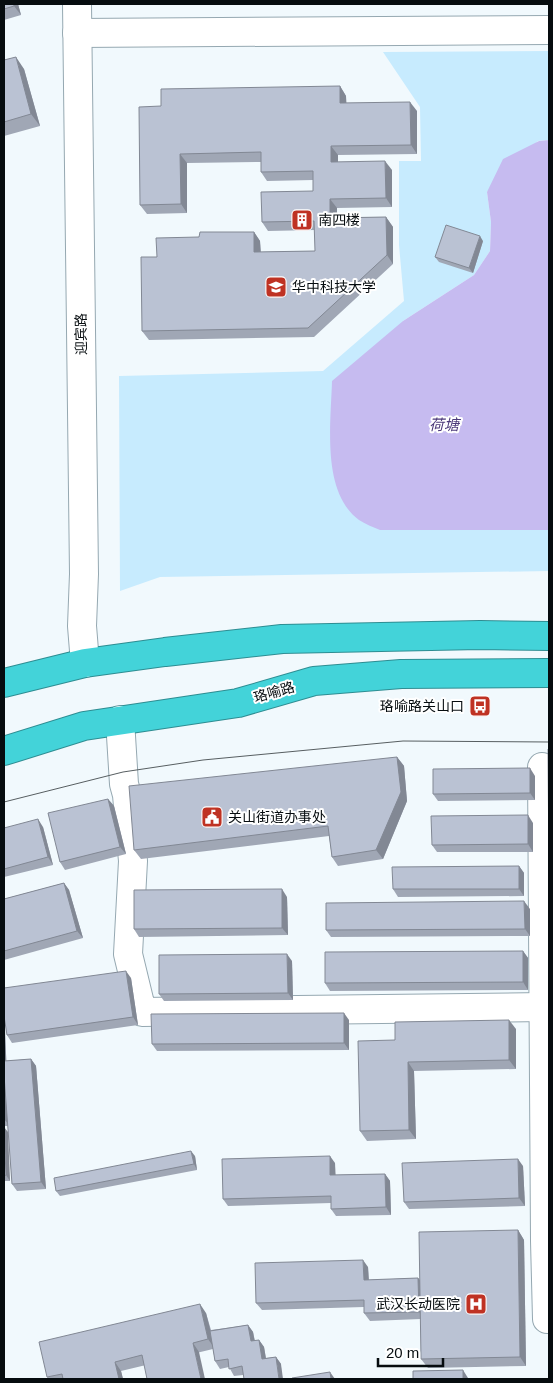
<svg xmlns="http://www.w3.org/2000/svg" width="553" height="1383" font-family="Helvetica,'Noto Sans SC',sans-serif">
  <rect width="100%" height="100%" fill="#f1f9fd"/>
  <path fill="#c7ebfe" d="M549 51V140L538 141 487 192 491 222 490 251 474 275 403 321 380 530H549V571L160 577 120 591 119 376 323 371 404 301 399 245V161H421L420 107 383 52Z"/>
  <path fill="#c6bbf0" d="M549 140V530H380C373 527 365 524 359 520 321 492 331 423 332 381L403 321 474 275 490 251 491 222 487 192 503 159 539 141Z"/>
  <g fill="none" stroke-linecap="round" stroke-linejoin="round">
    <g stroke="#95a8b1" stroke-width="30">
      <g id="minor">
        <path d="M77 4 84 574 82 626 85 663"/>
        <path d="M77 33 549 30"/>
        <path d="M120 720 124 784 127 795 133 861 128 954 142 1012 544 1007"/>
        <path d="M542 767 545 1241 547 1319H549"/>
      </g>
    </g>
    <g stroke="#2e8d92" stroke-width="30">
      <g id="highway">
        <path d="M4 683 85 663 165 652 282 639 480 635 549 636"/>
        <path d="M4 751 84 726 238 703 314 681 401 674 549 673"/>
      </g>
    </g>
    <use href="#minor" stroke="#fff" stroke-width="28"/>
    <use href="#highway" stroke="#43d3d9" stroke-width="28"/>
    <path stroke="#575e61" stroke-width="1" d="M4 802 123 772 203 760 403 741 549 742"/>
  </g>
  <g fill="#a0a7b5">
    <path d="M4 4H18L21 15 4 20Z"/>
    <path d="M4 60 24 69 40 126 4 136Z"/>
    <path d="M340 86 346 96V103L417 111V154L338 155V162L392 170V207L337 208V218L386 217 393 227V264L314 337 149 340 142 331 157 257 199 237 254 232 260 241 261 252 315 251V230L268 231 262 222 313 191V180L267 181 261 172V162L187 163V213L147 214 140 205 161 106Z"/>
    <path d="M483 241 473 273 439 262 435 257Z"/>
    <path d="M397 757 404 766 407 801 383 859 338 866 332 857 329 836 141 859 134 850Z"/>
    <path d="M535 776V800L438 801 433 794Z"/>
    <path d="M108 799 114 806 126 854 65 870 60 862Z"/>
    <path d="M533 823V852H437L432 845Z"/>
    <path d="M43 827 53 865 4 877V828Z"/>
    <path d="M519 866 524 873V896L398 897 393 889Z"/>
    <path d="M64 883 69 890 83 938 4 960V899Z"/>
    <path d="M287 897 288 935 139 937 134 929Z"/>
    <path d="M530 909V936L331 937 326 930Z"/>
    <path d="M523 951 528 958V990L330 991 325 983Z"/>
    <path d="M292 961 293 1000 164 1001 159 994Z"/>
    <path d="M131 978 138 1025 12 1043 7 1035 5 1022 6 1061 31 1059 36 1066 46 1189 17 1191 12 1184 8 1126H4V988Z"/>
    <path d="M349 1020V1050L157 1051 152 1044Z"/>
    <path d="M516 1029V1069L414 1071 416 1139 367 1141 360 1131 395 1040Z"/>
    <path d="M4 1127 10 1181H4Z"/>
    <path d="M195 1156 197 1170 60 1196 56 1191Z"/>
    <path d="M335 1163V1175L385 1174 390 1181 391 1215 336 1216 331 1209V1203L228 1206 223 1199Z"/>
    <path d="M523 1166 525 1206 409 1209 404 1202Z"/>
    <path d="M518 1230 524 1240 526 1366 428 1368 421 1359V1319L370 1321 364 1313V1307L262 1310 256 1303 368 1267 369 1280 418 1278 420 1280Z"/>
    <path d="M206 1313 211 1330 248 1325 253 1332 255 1341 259 1340 264 1347 266 1358 276 1357 281 1364 243 1375 234 1376 229 1367 220 1369 215 1361 213 1349 121 1371 123 1379H48L47 1377Z"/>
  </g>
  <g fill="#828894">
    <path d="M14 4H18L21 15 14 6Z"/>
    <path d="M16 57 24 69 40 126 31 114Z"/>
    <path d="M340 86 346 96 347 112 340 103Z"/>
    <path d="M410 102 417 111V154L411 145Z"/>
    <path d="M331 146 338 155V171L331 162Z"/>
    <path d="M180 154 187 163V213L181 204Z"/>
    <path d="M385 161 392 170V207L386 198Z"/>
    <path d="M330 199 337 208V228L330 218Z"/>
    <path d="M386 217 393 227V264L387 255Z"/>
    <path d="M254 232 260 241 261 262 254 252Z"/>
    <path d="M480 236 483 241 473 273 469 268Z"/>
    <path d="M397 757 404 766 407 801 383 859 376 850Z"/>
    <path d="M530 768 535 776V800L530 793Z"/>
    <path d="M108 799 114 806 126 854 120 847Z"/>
    <path d="M528 815 533 823V852L528 844Z"/>
    <path d="M38 819 43 827 53 865 48 857Z"/>
    <path d="M519 866 524 873V896L519 889Z"/>
    <path d="M64 883 69 890 83 938 77 931Z"/>
    <path d="M282 889 287 897 288 935 282 928Z"/>
    <path d="M524 901 530 909V936L525 929Z"/>
    <path d="M523 951 528 958V990L523 982Z"/>
    <path d="M287 954 292 961 293 1000 288 993Z"/>
    <path d="M126 971 131 978 138 1025 133 1017Z"/>
    <path d="M344 1013 349 1020V1050L344 1043Z"/>
    <path d="M4 1016V1017L10 1126 4 1119Z"/>
    <path d="M509 1020 516 1029V1069L509 1060Z"/>
    <path d="M31 1059 36 1066 46 1189 41 1182Z"/>
    <path d="M408 1062 414 1071 416 1139 409 1130Z"/>
    <path d="M4 1127 8 1132 10 1181 6 1175Z"/>
    <path d="M191 1151 195 1156 197 1170 194 1164Z"/>
    <path d="M330 1156 335 1163 336 1183 330 1175Z"/>
    <path d="M518 1159 523 1166 525 1206 519 1198Z"/>
    <path d="M385 1174 390 1181 391 1215 386 1207Z"/>
    <path d="M518 1230 524 1240 526 1366 520 1357Z"/>
    <path d="M363 1260 368 1267 369 1287 364 1280Z"/>
    <path d="M418 1278 424 1286V1319L419 1312Z"/>
    <path d="M200 1304 206 1313 215 1349 208 1339Z"/>
    <path d="M248 1325 253 1332 256 1349 251 1341Z"/>
    <path d="M259 1340 264 1347 267 1366 262 1359Z"/>
    <path d="M193 1343 199 1352 205 1379H201Z"/>
    <path d="M276 1357 281 1364 283 1379H279Z"/>
    <path d="M115 1362 121 1371 123 1379H119Z"/>
    <path d="M463 1370 468 1378V1379H463Z"/>
    <path d="M330 1372 335 1379H331Z"/>
  </g>
  <g fill="#bac2d3" stroke="#828894">
    <path d="M4 4H14V6L4 9Z"/>
    <path d="M16 57 31 114 4 122V60Z"/>
    <path d="M340 86V103L410 102 411 145 331 146V162L385 161 386 198 330 199V218L386 217 387 255 308 328 142 331 141 257H157L156 238 199 237 200 232H254V252L315 251 314 221 262 222 261 192 313 191V171L261 172V152L180 154 181 204 140 205 139 107 161 106V89Z"/>
    <path d="M446 225 480 236 469 268 435 257Z"/>
    <path d="M548 749H549V877Z"/>
    <path d="M397 757 401 792 376 850 332 857 328 826 134 850 129 786Z"/>
    <path d="M530 768V793L433 794V769Z"/>
    <path d="M108 799 120 847 60 862 48 813Z"/>
    <path d="M528 815V844L432 845 431 816Z"/>
    <path d="M38 819 48 857 4 869V828Z"/>
    <path d="M519 866V889H393L392 867Z"/>
    <path d="M64 883 77 931 4 951V899Z"/>
    <path d="M282 889V928L134 929V890Z"/>
    <path d="M524 901 525 929 326 930V903Z"/>
    <path d="M523 951V982L325 983V952Z"/>
    <path d="M287 954 288 993 159 994V955Z"/>
    <path d="M126 971 133 1017 7 1035 4 1016V988Z"/>
    <path d="M344 1013V1043L152 1044 151 1014Z"/>
    <path d="M509 1020V1060L408 1062 409 1130 360 1131 358 1041 395 1040V1022Z"/>
    <path d="M31 1059 41 1182 12 1184 4 1075V1061Z"/>
    <path d="M4 1127 6 1175 4 1176Z"/>
    <path d="M191 1151 194 1164 56 1191 54 1178Z"/>
    <path d="M330 1156V1175L385 1174 386 1207 331 1209V1196L223 1199 222 1159Z"/>
    <path d="M518 1159 519 1198 404 1202 402 1163Z"/>
    <path d="M518 1230 520 1357 421 1359 419 1232Z"/>
    <path d="M363 1260 364 1280 418 1278 419 1312 364 1313V1300L256 1303 255 1263Z"/>
    <path d="M200 1304 208 1339 193 1343 201 1379H147L142 1355 115 1362 119 1379H63L62 1374 47 1377 39 1342Z"/>
    <path d="M248 1325 251 1341 259 1340 262 1359 276 1357 279 1379H244L242 1366 229 1369 228 1359 215 1361 210 1331Z"/>
    <path d="M463 1370V1379H413V1371Z"/>
    <path d="M330 1372 331 1379H292V1378Z"/>
  </g>
  <defs>
    <g id="building-square" transform="scale(1.125)"><rect x="-9" y="-9" width="18" height="18" rx="4" fill="#bf3223" stroke="#fff"/><path d="M-4-6H4V6H1V3H-1V6H-4ZM-2.5-4.3h1.7v1.8h-1.7ZM.8-4.3h1.7v1.8H.8ZM-2.5-1h1.7V.8h-1.7ZM.8-1h1.7V.8H.8Z" fill="#fff"/></g>
    <g id="university-square" transform="scale(1.125)"><rect x="-9" y="-9" width="18" height="18" rx="4" fill="#bf3223" stroke="#fff"/><path d="M0-5L7-2L0 1L-7-2ZM-4 1L0 2.5L4 1V4Q0 6-4 4Z" fill="#fff"/></g>
    <g id="bus-square" transform="scale(1.125)"><rect x="-9" y="-9" width="18" height="18" rx="4" fill="#bf3223" stroke="#fff"/><path d="M-5-6H5V4H4V6H2V4H-2V6H-4V4H-5ZM-3.5-4V0h7V-4ZM-3.5 1.2v1.5H-2V1.2ZM2 1.2v1.5H3.5V1.2Z" fill="#fff"/></g>
    <g id="civic-square" transform="scale(1.125)"><rect x="-9" y="-9" width="18" height="18" rx="4" fill="#bf3223" stroke="#fff"/><path d="M-.6-6.5H3V-4.5H.6V-3L4-1V1h2V6H-6V1h2V-1L-.6-3ZM-1.2 2.5V6h2.4V2.5Z" fill="#fff"/></g>
    <g id="hospital-square" transform="scale(1.125)"><rect x="-9" y="-9" width="18" height="18" rx="4" fill="#bf3223" stroke="#fff"/><path d="M-5-5h3v3.5h4V-5h3V5h-3V1.5h-4V5h-3Z" fill="#fff"/></g>
  </defs>
  <g fill-rule="evenodd">
    <use href="#building-square" x="302" y="220"/>
    <use href="#university-square" x="276" y="287"/>
    <use href="#bus-square" x="480" y="706"/>
    <use href="#civic-square" x="212" y="817"/>
    <use href="#hospital-square" x="476" y="1304"/>
  </g>
  <g text-anchor="middle" dominant-baseline="central" stroke-width="4" stroke-linejoin="round" paint-order="stroke">
    <g font-size="14" fill="#060c0f" stroke="#fff" text-anchor="start">
      <text x="318" y="220">南四楼</text>
      <text x="292" y="287">华中科技大学</text>
      <text x="464" y="706" text-anchor="end">珞喻路关山口</text>
      <text x="228" y="817">关山街道办事处</text>
      <text x="460" y="1304" text-anchor="end">武汉长动医院</text>
    </g>
    <g font-size="14" fill="#060c0f" stroke="#fff">
      <text transform="translate(81 334) rotate(-91)">迎宾路</text>
      <text transform="translate(274 692) rotate(-16)">珞喻路</text>
    </g>
    <g font-size="15" font-style="italic" fill="#4c3a7a" stroke="#fff">
      <text x="444" y="424">荷塘</text>
    </g>
  </g>
  <rect width="553" height="1383" fill="none" stroke="#060c0f" stroke-width="10"/>
  <path d="M378 1358v8h65v-8" fill="none" stroke="#060c0f" stroke-width="2.5"/>
  <text x="386" y="1358" font-size="15" fill="#060c0f" stroke="#ffffff" stroke-width="4" paint-order="stroke">20 m</text>
</svg>
